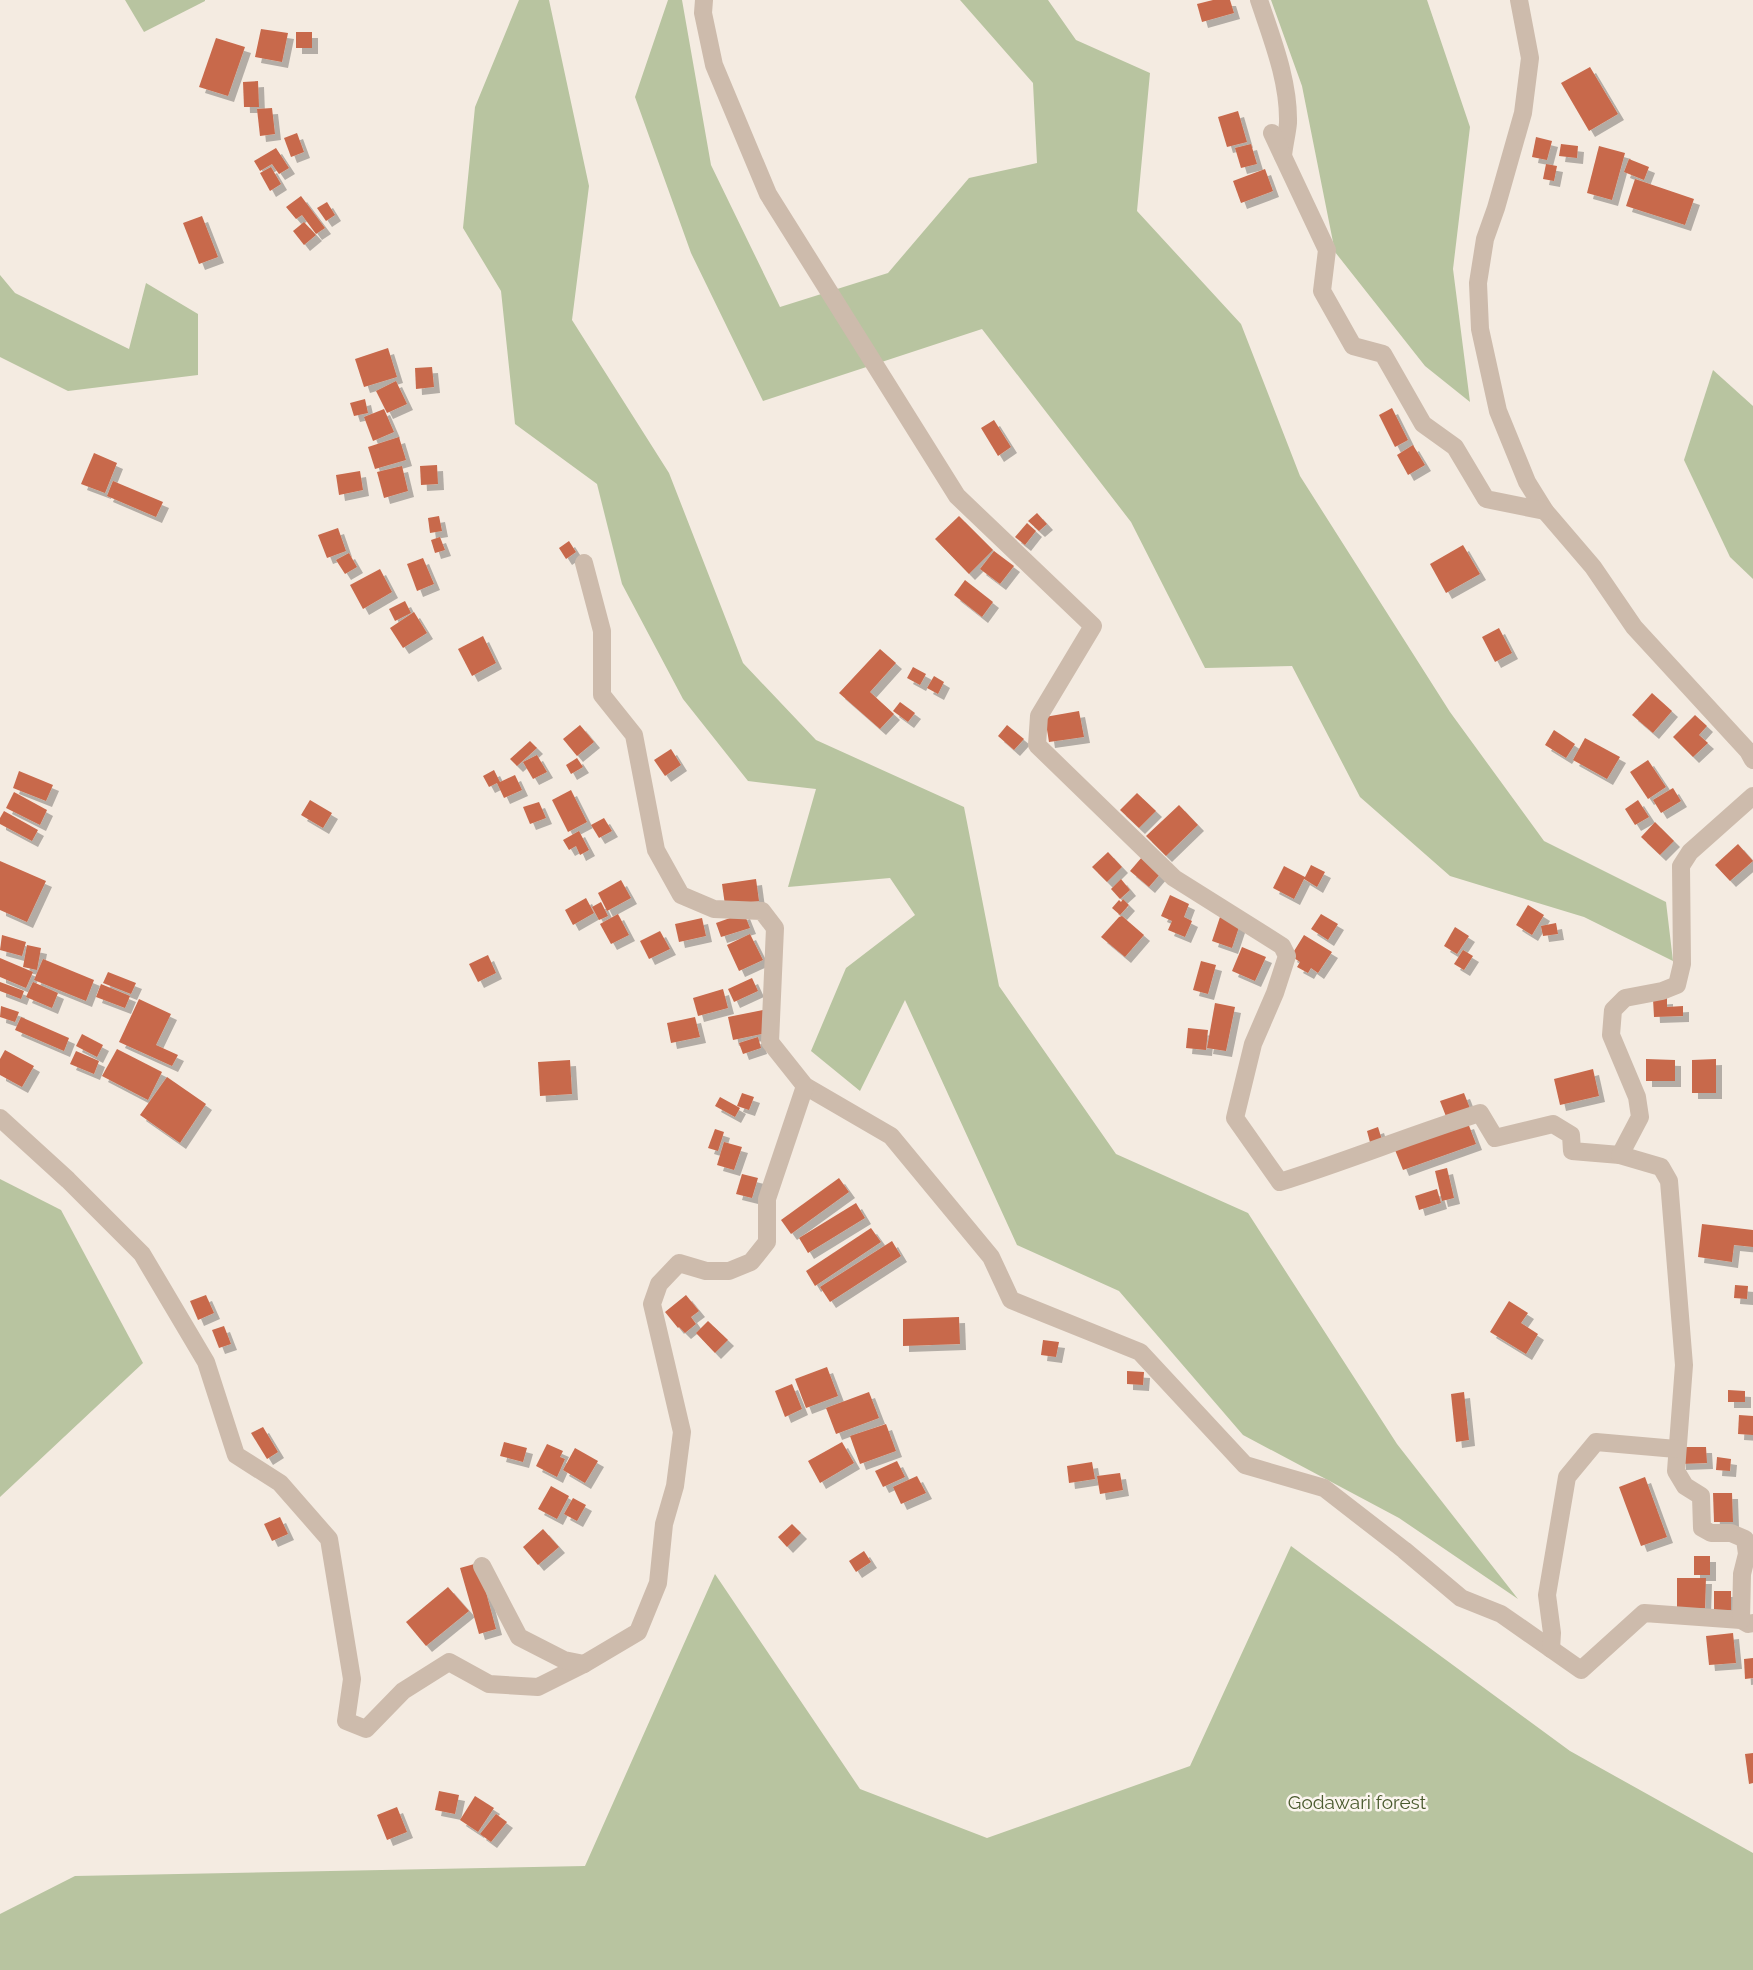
<svg xmlns="http://www.w3.org/2000/svg" width="1753" height="1970" font-family="Raleway,sans-serif">
  <defs>
    <filter id="shadow"><feDropShadow dx="6" dy="6" stdDeviation="0" flood-color="#0004"/></filter>
  </defs>
  <rect width="100%" height="100%" fill="#f4ebe1"/>
  <g fill="#b8c4a0">
    <path d="M125 0H205V1L144 32Z"/>
    <path d="M519 0H549L589 186 572 320 669 473 743 663 816 740 964 807 999 986 1116 1154 1248 1213 1397 1444 1518 1599 1399 1518 1243 1435 1119 1291 1017 1245 905 1000 860 1091 811 1051 846 968 915 915 890 878 788 887 816 789 748 781 683 699 622 584 597 484 515 424 501 291 463 228 475 107Z"/>
    <path d="M668 0H682L711 165 780 307 888 273 969 178 1037 163 1033 83 960 0H1048L1076 40 1150 73 1137 211 1241 324 1300 476 1450 712 1544 841 1666 902 1673 961 1584 917 1450 876 1360 797 1292 666 1205 668 1131 522 982 329 763 401 691 253 635 97Z"/>
    <path d="M1271 0H1427L1470 127 1453 269 1470 402 1425 366 1335 252 1302 86Z"/>
    <path d="M0 275 15 293 129 349 146 283 198 314V375L68 391 0 357Z"/>
    <path d="M1713 370 1753 406V579L1730 557 1684 460Z"/>
    <path d="M0 1179 61 1210 143 1363 0 1497Z"/>
    <path d="M1291 1546 1570 1751 1753 1853V1970H0V1914L75 1876 585 1866 715 1574 860 1789 987 1838 1190 1766Z"/>
  </g>
  <g fill="#c8694b" filter="url(#shadow)">
    <path d="M1213 0H1230L1234 13 1202 22 1197 4Z"/>
    <path d="M261 29 288 33 282 62 255 57Z"/>
    <rect x="296" y="32" width="16" height="16"/>
    <path d="M216 38 245 47 228 96 199 87Z"/>
    <path d="M1590 67 1618 114 1589 131 1561 83Z"/>
    <path d="M258 81 259 107H244L243 82Z"/>
    <path d="M272 108 275 134 260 136 257 109Z"/>
    <path d="M1238 111 1247 142 1227 147 1218 117Z"/>
    <path d="M297 133 304 152 291 157 284 138Z"/>
    <path d="M1536 137 1552 141 1547 160 1532 157Z"/>
    <path d="M1251 144 1257 164 1241 168 1235 148Z"/>
    <path d="M1561 144 1578 146 1577 158 1559 156Z"/>
    <path d="M1599 146 1625 153 1612 200 1587 193Z"/>
    <path d="M276 148 289 168 279 174 272 164 260 171 254 161Z"/>
    <path d="M1629 159 1649 167 1644 180 1624 172Z"/>
    <path d="M1546 164 1557 166 1554 181 1543 179Z"/>
    <path d="M271 167 281 184 270 191 260 173Z"/>
    <path d="M1265 169 1273 191 1241 203 1233 181Z"/>
    <path d="M1635 179 1694 199 1685 225 1626 206Z"/>
    <path d="M301 196 325 228 316 234 302 215 296 219 286 207Z"/>
    <path d="M327 202 335 215 326 221 317 208Z"/>
    <path d="M202 216 218 257 199 264 183 223Z"/>
    <path d="M304 222 316 235 304 245 293 231Z"/>
    <path d="M388 348 397 377 364 387 355 359Z"/>
    <path d="M432 367 434 387 416 389 415 368Z"/>
    <path d="M396 381 407 404 387 413 376 391Z"/>
    <path d="M365 399 368 413 354 416 350 403Z"/>
    <path d="M1392 408 1408 440 1395 447 1379 415Z"/>
    <path d="M384 409 394 432 373 441 364 417Z"/>
    <path d="M994 420 1011 447 998 456 981 428Z"/>
    <path d="M399 437 406 460 375 469 368 447Z"/>
    <path d="M1413 445 1425 465 1408 475 1397 455Z"/>
    <path d="M94 453 117 463 105 493 81 484Z"/>
    <path d="M437 465 438 484 421 485 420 466Z"/>
    <path d="M402 466 408 491 384 498 377 472Z"/>
    <path d="M360 471 363 490 339 495 336 475Z"/>
    <path d="M113 481 163 502 156 517 107 496Z"/>
    <path d="M1037 513 1047 524 1039 531 1028 521Z"/>
    <path d="M439 516 442 531 430 533 428 518Z"/>
    <path d="M959 516 993 550 969 574 935 539Z"/>
    <path d="M1027 523 1036 531 1025 545 1015 537Z"/>
    <path d="M338 528 346 551 327 558 318 535Z"/>
    <path d="M440 537 445 550 435 553 431 540Z"/>
    <path d="M569 541 576 552 566 559 559 548Z"/>
    <path d="M1463 545 1480 574 1446 593 1430 564Z"/>
    <path d="M994 551 1014 566 1000 584 980 569Z"/>
    <path d="M349 553 357 567 345 574 336 560Z"/>
    <path d="M423 558 434 584 417 591 407 564Z"/>
    <path d="M380 569 392 592 363 609 350 585Z"/>
    <path d="M965 580 993 602 982 617 954 595Z"/>
    <path d="M405 601 411 613 395 621 389 609Z"/>
    <path d="M414 612 427 633 403 648 390 628Z"/>
    <path d="M1499 628 1512 653 1495 662 1482 637Z"/>
    <path d="M483 636 496 663 472 676 458 649Z"/>
    <path d="M880 649 896 663 870 692 894 714 880 729 839 693Z"/>
    <path d="M913 667 926 674 920 685 907 678Z"/>
    <path d="M934 676 944 682 938 694 927 688Z"/>
    <path d="M1652 693 1672 711 1653 733 1632 715Z"/>
    <path d="M900 702 915 713 908 722 893 711Z"/>
    <path d="M1079 711 1084 737 1049 742 1045 717Z"/>
    <path d="M1695 715 1707 726 1699 735 1708 743 1693 757 1673 737Z"/>
    <path d="M580 725 594 742 577 756 563 739Z"/>
    <path d="M1007 725 1024 739 1014 750 998 736Z"/>
    <path d="M1554 730 1575 744 1566 758 1545 745Z"/>
    <path d="M1585 738 1620 757 1607 779 1573 760Z"/>
    <path d="M530 741 537 748 517 766 510 759Z"/>
    <path d="M671 749 681 765 665 776 654 760Z"/>
    <path d="M537 755 547 772 533 779 523 762Z"/>
    <path d="M577 758 583 767 571 774 566 765Z"/>
    <path d="M1648 760 1666 787 1648 799 1630 772Z"/>
    <path d="M494 770 500 782 515 775 522 790 504 798 497 783 489 787 483 776Z"/>
    <path d="M19 771 53 785 46 801 13 788Z"/>
    <path d="M1673 788 1681 801 1661 813 1653 800Z"/>
    <path d="M571 790 587 822 568 832 552 800Z"/>
    <path d="M14 792 47 810 40 825 6 808Z"/>
    <path d="M1137 793 1156 811 1139 828 1120 810Z"/>
    <path d="M310 800 332 813 323 828 301 815Z"/>
    <path d="M1638 800 1649 817 1635 825 1625 809Z"/>
    <path d="M539 802 546 818 530 824 523 807Z"/>
    <path d="M1179 805 1198 825 1166 856 1146 836Z"/>
    <path d="M4 811 38 830 32 841 0 824V818Z"/>
    <path d="M604 818 612 831 599 838 591 825Z"/>
    <path d="M1655 822 1674 841 1660 855 1641 837Z"/>
    <path d="M579 831 589 850 580 855 576 846 569 850 563 840Z"/>
    <path d="M1738 844 1753 861 1730 881 1715 865Z"/>
    <path d="M1108 852 1122 867 1107 882 1092 867Z"/>
    <path d="M1142 857 1161 873 1149 887 1130 871Z"/>
    <path d="M0 861 46 881 27 922 0 910Z"/>
    <path d="M1311 865 1325 872 1317 887 1304 879 1294 899 1273 888 1284 866 1305 877Z"/>
    <path d="M756 879 759 901 725 905 722 884Z"/>
    <path d="M1121 879 1130 890 1120 899 1111 889Z"/>
    <path d="M621 880 631 898 607 911 598 893Z"/>
    <path d="M1170 895 1189 904 1184 917 1192 921 1185 937 1168 930 1172 921 1161 916Z"/>
    <path d="M586 898 594 913 573 925 565 910Z"/>
    <path d="M1123 899 1129 905 1120 915 1112 908 1119 900 1121 902Z"/>
    <path d="M601 902 608 916 599 920 592 907Z"/>
    <path d="M1528 905 1544 915 1532 935 1516 925Z"/>
    <path d="M744 913 750 928 721 937 716 923Z"/>
    <path d="M618 914 629 935 611 944 600 924Z"/>
    <path d="M1321 914 1338 924 1328 940 1311 929Z"/>
    <path d="M1122 916 1144 935 1125 957 1101 937 1119 917Z"/>
    <path d="M1220 917 1240 924 1232 948 1212 941Z"/>
    <path d="M702 918 706 936 679 942 675 924Z"/>
    <path d="M1556 923 1558 934 1543 936 1541 926Z"/>
    <path d="M1455 927 1469 936 1457 954 1444 946Z"/>
    <path d="M660 931 670 949 649 959 640 941Z"/>
    <path d="M750 934 763 960 739 971 727 945Z"/>
    <path d="M2 935 26 942 22 956 0 950Z"/>
    <path d="M1304 935 1332 952 1318 973 1311 968 1308 973 1297 967 1300 962 1291 956Z"/>
    <path d="M27 945 41 948 37 970 23 967Z"/>
    <path d="M1242 947 1266 957 1255 981 1232 971Z"/>
    <path d="M1463 950 1473 956 1464 970 1454 964Z"/>
    <path d="M488 955 496 973 478 982 469 964Z"/>
    <path d="M0 958 33 972 26 988 0 977Z"/>
    <path d="M43 959 94 980 86 1001 34 980Z"/>
    <path d="M1201 961 1216 965 1208 994 1193 990Z"/>
    <path d="M108 972 136 983 131 994 103 983Z"/>
    <path d="M752 978 758 991 734 1002 728 989Z"/>
    <path d="M0 982 24 991 21 999 0 991Z"/>
    <path d="M33 982 58 993 52 1008 26 997Z"/>
    <path d="M101 984 130 996 125 1008 96 997Z"/>
    <path d="M723 989 728 1008 698 1016 693 998Z"/>
    <path d="M1667 998V1007L1683 1006V1016L1654 1017 1653 999Z"/>
    <path d="M139 999 171 1014 156 1045 178 1055 172 1066 119 1042Z"/>
    <path d="M1215 1003 1235 1007 1226 1051 1207 1048Z"/>
    <path d="M1 1006 19 1012 15 1022 0 1017Z"/>
    <path d="M763 1010 767 1033 733 1040 728 1017Z"/>
    <path d="M21 1017 69 1038 64 1051 15 1030Z"/>
    <path d="M695 1017 700 1037 671 1043 667 1023Z"/>
    <path d="M1188 1028 1208 1030 1206 1050 1186 1048Z"/>
    <path d="M82 1034 103 1045 97 1057 76 1046Z"/>
    <path d="M758 1037 761 1048 743 1054 739 1043Z"/>
    <path d="M117 1049 162 1072 148 1100 102 1076Z"/>
    <path d="M5 1050 34 1066 22 1087 0 1075V1059Z"/>
    <path d="M76 1051 99 1061 94 1074 70 1064Z"/>
    <path d="M1646 1059 1675 1060V1081H1646Z"/>
    <path d="M1716 1059V1093H1692V1060Z"/>
    <path d="M570 1060 572 1094 540 1096 538 1062Z"/>
    <path d="M1593 1069 1599 1096 1560 1105 1554 1079Z"/>
    <path d="M167 1077 206 1104 180 1143 140 1115Z"/>
    <path d="M742 1093 754 1097 749 1110 737 1106Z"/>
    <path d="M1464 1093 1471 1111 1447 1119 1440 1101Z"/>
    <path d="M720 1097 740 1108 735 1117 715 1106Z"/>
    <path d="M1468 1123 1476 1144 1403 1170 1395 1150Z"/>
    <path d="M1378 1127 1383 1143 1371 1146 1367 1131Z"/>
    <path d="M715 1129 724 1132 718 1151 708 1148Z"/>
    <path d="M724 1142 742 1147 734 1170 717 1165Z"/>
    <path d="M1447 1168 1454 1198 1442 1201 1435 1171Z"/>
    <path d="M742 1174 758 1178 752 1198 736 1194Z"/>
    <path d="M839 1178 849 1192 791 1234 781 1220Z"/>
    <path d="M1437 1189 1441 1203 1419 1210 1415 1196Z"/>
    <path d="M856 1203 865 1218 808 1253 799 1238Z"/>
    <path d="M1702 1224 1753 1230V1247L1734 1245 1732 1262 1698 1257Z"/>
    <path d="M871 1228 881 1242 815 1286 806 1271Z"/>
    <path d="M892 1241 901 1256 830 1302 820 1287Z"/>
    <path d="M1735 1285 1748 1286 1747 1299 1734 1298Z"/>
    <path d="M206 1295 214 1313 198 1320 190 1301Z"/>
    <path d="M686 1295 699 1311 691 1317 696 1324 685 1333 679 1327 678 1328 665 1312Z"/>
    <path d="M1509 1301 1528 1313 1521 1323 1538 1334 1526 1354 1490 1332Z"/>
    <path d="M959 1317 960 1344 903 1346V1319Z"/>
    <path d="M708 1321 728 1340 715 1353 696 1333Z"/>
    <path d="M224 1326 231 1344 219 1348 212 1330Z"/>
    <path d="M1043 1340 1059 1342 1056 1357 1041 1355Z"/>
    <path d="M827 1367 838 1396 806 1408 795 1379Z"/>
    <path d="M1127 1371 1144 1372 1143 1385 1127 1384Z"/>
    <path d="M792 1384 802 1409 785 1417 775 1391Z"/>
    <path d="M1728 1390 1745 1391V1402H1728Z"/>
    <path d="M869 1392 879 1418 836 1434 826 1408Z"/>
    <path d="M1464 1392 1469 1440 1456 1442 1451 1394Z"/>
    <path d="M1739 1415 1753 1416V1435L1738 1434Z"/>
    <path d="M886 1424 896 1451 860 1464 850 1436Z"/>
    <path d="M263 1427 278 1452 267 1459 251 1433Z"/>
    <path d="M504 1442 527 1448 523 1462 500 1456Z"/>
    <path d="M842 1442 854 1463 820 1483 808 1461Z"/>
    <path d="M547 1444 563 1451 560 1457 565 1459 557 1477 536 1466Z"/>
    <path d="M1679 1447H1706L1707 1463 1680 1464Z"/>
    <path d="M575 1448 598 1461 585 1483 563 1470Z"/>
    <path d="M1717 1457 1731 1459 1730 1471 1716 1470Z"/>
    <path d="M897 1461 905 1477 883 1487 875 1471Z"/>
    <path d="M1092 1462 1095 1479 1069 1483 1067 1466Z"/>
    <path d="M1120 1473 1123 1490 1100 1494 1097 1476Z"/>
    <path d="M917 1476 926 1493 901 1504 893 1487Z"/>
    <path d="M1645 1477 1667 1537 1641 1546 1619 1487Z"/>
    <path d="M551 1486 569 1496 557 1519 538 1509Z"/>
    <path d="M1713 1493H1732L1733 1522H1714Z"/>
    <path d="M573 1498 586 1505 577 1521 564 1514Z"/>
    <path d="M280 1517 288 1534 272 1541 264 1524Z"/>
    <path d="M792 1524 801 1533 787 1547 778 1537Z"/>
    <path d="M543 1529 559 1547 538 1565 523 1547Z"/>
    <path d="M864 1551 871 1562 856 1572 849 1561Z"/>
    <rect x="1694" y="1556" width="16" height="19"/>
    <path d="M478 1563 496 1629 479 1634 460 1568Z"/>
    <path d="M1677 1578H1706L1705 1608H1677Z"/>
    <path d="M448 1587 469 1611 426 1646 406 1622Z"/>
    <rect x="1714" y="1591" width="17" height="19"/>
    <path d="M1733 1633 1736 1663 1709 1665 1706 1636Z"/>
    <path d="M1753 1658V1678L1745 1679 1744 1659Z"/>
    <path d="M1753 1753V1783L1749 1784 1745 1754Z"/>
    <path d="M439 1791 459 1795 455 1814 435 1810Z"/>
    <path d="M475 1796 494 1808 478 1832 460 1820Z"/>
    <path d="M397 1807 407 1832 387 1840 377 1815Z"/>
    <path d="M496 1814 507 1822 491 1842 480 1834Z"/>
  </g>
  <g fill="none" stroke-linecap="round" stroke-linejoin="round">
    <g stroke="#cdbbac" stroke-width="18">
      <path d="M704 0 703 13 714 65 768 194 957 496 1093 626 1039 716 1037 745 1174 878 1282 946 1287 956 1275 993 1253 1044 1235 1118 1280 1182C1347 1161 1413 1134 1480 1113L1495 1138 1553 1124 1571 1135 1572 1151 1620 1155"/>
      <path d="M1259 0C1272 39 1289 81 1288 123 1287 134 1284 145 1283 156"/>
      <path d="M1519 0 1530 58 1523 113 1496 208 1485 239 1478 283 1480 329 1498 411 1527 482 1545 511 1593 567 1634 627 1748 751 1753 760"/>
      <path d="M1272 133 1327 250 1322 291 1353 346 1383 354 1423 424 1455 447 1486 499 1545 511"/>
      <path d="M584 563 602 631V695L634 735 656 850 681 895 714 909 762 911 775 928 770 1042 805 1086 891 1136 991 1257 1011 1300 1140 1352 1245 1465 1324 1488 1404 1550 1461 1598 1501 1614 1581 1670 1644 1613 1741 1620 1748 1624 1753 1623"/>
      <path d="M0 1118 68 1180 142 1254 206 1362 236 1455 280 1483 329 1539 352 1679 346 1721 366 1729 403 1691 449 1662 489 1684 538 1687 584 1664 638 1632 658 1583 664 1524 675 1486 682 1432 652 1304 659 1284 679 1263 706 1271H729L751 1262 767 1242V1199L805 1086"/>
      <path d="M482 1566 519 1637 564 1660 584 1664"/>
      <path d="M1741 1620 1742 1574 1747 1554 1745 1539 1731 1533H1711L1702 1528 1701 1496 1685 1486 1676 1471 1684 1365 1669 1181 1661 1167 1620 1155 1640 1117 1637 1097 1611 1035 1613 1010 1625 998 1662 991 1677 985 1682 964 1681 866 1690 852 1753 796"/>
      <path d="M1551 1649 1552 1633 1547 1595 1567 1477 1596 1442 1676 1449"/>
    </g>
  </g>
  <g text-anchor="middle" dominant-baseline="central" stroke-width="5" stroke-linejoin="round" paint-order="stroke">
    <g font-size="19" fill="#4a5a2e" stroke="#fbf5ee">
      <text x="1357" y="1802">Godawari forest</text>
    </g>
  </g>
</svg>
